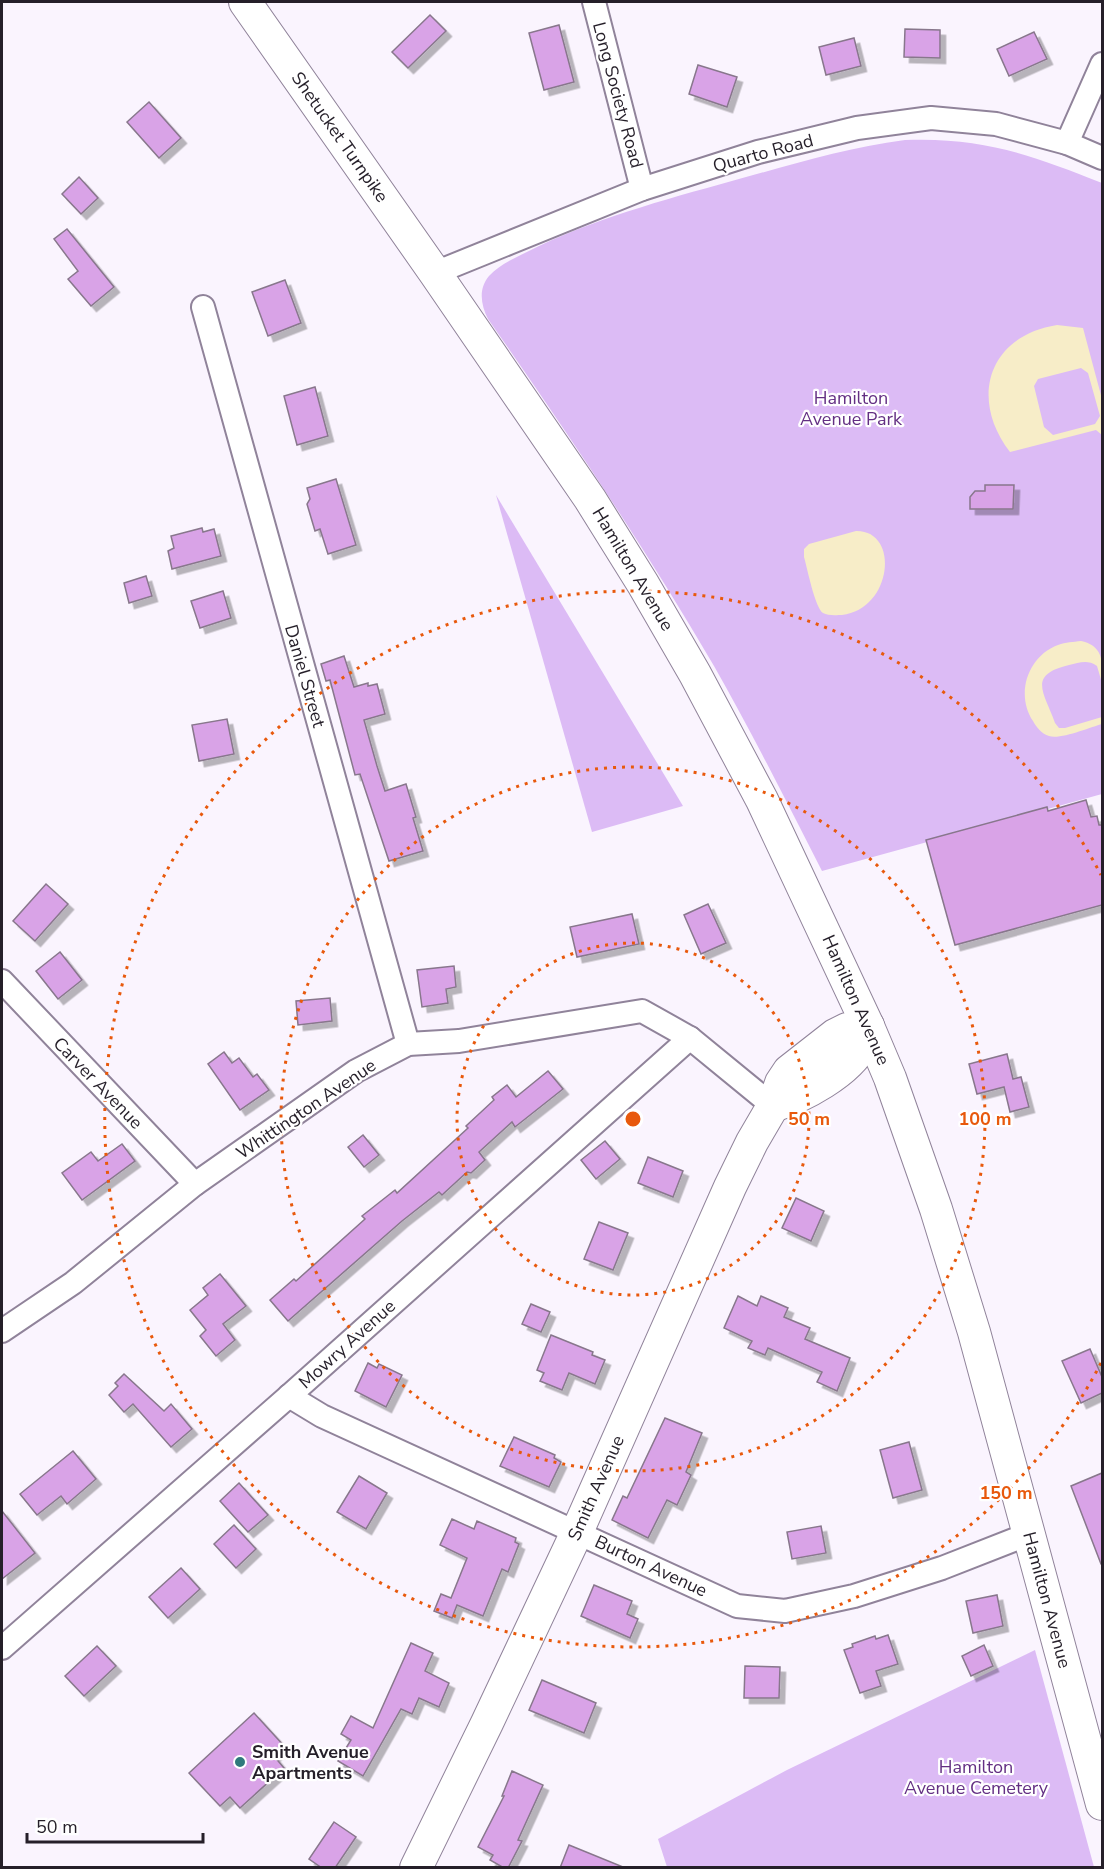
<svg xmlns="http://www.w3.org/2000/svg" width="1104" height="1869" font-family="'Nunito Sans',sans-serif">
  <defs>
    <filter id="shadow"><feDropShadow dx="5.5" dy="5.5" stdDeviation="0" flood-color="#0004"/></filter>
  </defs>
  <rect width="100%" height="100%" fill="#faf4fe"/>
  <g fill="#dcbbf5">
    <path d="M905 140C983 137 1031 155 1102 183V794L822 871C787 802 752 733 714 666 644 546 567 432 488 319 481 305 478 289 489 276 502 262 522 255 539 246 605 215 675 197 746 177 798 163 850 147 905 140Z"/>
    <path d="M496 495 683 806 592 832Z"/>
    <path d="M1035 1650 1094 1867H667L658 1839 787 1770Z"/>
  </g>
  <g fill="#f7edc8" fill-rule="evenodd">
    <path d="M1057 325 1083 328 1102 399V435L1096 430 1010 452C969 399 988 336 1057 325ZM1081 368 1088 373 1100 416 1095 424 1053 435 1044 427 1034 386 1038 379Z"/>
    <path d="M856 531C900 530 893 609 842 615 837 615 828 616 823 613 815 608 807 567 804 557V549L809 544Z"/>
    <path d="M1081 641C1104 646 1103 663 1102 683L1097 666C1087 659 1079 663 1069 665 1027 675 1044 692 1055 723L1059 728H1065L1102 717V724C1091 727 1060 740 1049 736 1042 734 1036 727 1033 721 1015 694 1028 656 1058 645 1066 642 1073 642 1081 641Z"/>
  </g>
  <g fill="#d9a3e7" stroke="#88778c" stroke-width="1.5" filter="url(#shadow)">
    <path d="M430 15 446 31 408 68 392 52Z"/>
    <path d="M559 25 574 82 544 90 529 33Z"/>
    <path d="M905 29 940 30V58L904 57Z"/>
    <path d="M1034 32 1047 59 1009 76 997 49Z"/>
    <path d="M854 38 861 66 826 75 819 47Z"/>
    <path d="M698 65 737 77 727 107 689 94Z"/>
    <path d="M149 102 181 138 159 158 127 122Z"/>
    <path d="M79 177 98 198 81 214 62 194Z"/>
    <path d="M67 229 114 287 91 306 68 279 78 271 54 239Z"/>
    <path d="M285 280 301 323 268 336 252 292Z"/>
    <path d="M315 387 328 436 297 445 284 396Z"/>
    <path d="M336 479 356 545 328 554 320 529 315 531 307 504 310 499 307 488Z"/>
    <path d="M985 485H1014L1013 509H970V497L975 491H985Z"/>
    <path d="M202 528 203 532 214 529 221 556 172 569 168 551 174 548 171 536Z"/>
    <path d="M146 576 152 596 129 603 124 583Z"/>
    <path d="M223 591 231 618 200 628 191 601Z"/>
    <path d="M344 656 354 687 368 683V686L377 684 385 714 364 720 377 766 385 791 406 784 416 817 413 818 423 851 389 861 360 774 355 775 330 680 326 681 321 664Z"/>
    <path d="M227 719 234 754 199 761 192 725Z"/>
    <path d="M1086 800 1091 817 1097 816 1099 825H1102V905L955 945 926 840 1047 807 1048 811Z"/>
    <path d="M46 884 68 904 35 941 13 921Z"/>
    <path d="M708 904 726 943 701 954 684 915Z"/>
    <path d="M632 914 639 944 577 957 570 927Z"/>
    <path d="M60 952 82 980 58 999 36 971Z"/>
    <path d="M454 966 456 987 446 989 448 1003 422 1007 417 970Z"/>
    <path d="M330 998 332 1021 298 1025 296 1001Z"/>
    <path d="M224 1052 232 1063 239 1058 253 1077 257 1074 269 1090 240 1110 208 1064Z"/>
    <path d="M1007 1054 1013 1079 1021 1077 1029 1107 1010 1112 1004 1087 977 1094 969 1064Z"/>
    <path d="M548 1071 563 1089 515 1127 512 1122 479 1152 485 1160 471 1173 467 1172 442 1195 439 1192 402 1221 288 1321 270 1300 294 1279 296 1281 365 1219 362 1216 395 1190 397 1193 468 1128 466 1126 494 1100 492 1097 507 1085 516 1097Z"/>
    <path d="M363 1135 379 1155 364 1167 348 1147Z"/>
    <path d="M605 1141 620 1159 596 1179 581 1160Z"/>
    <path d="M122 1144 135 1161 82 1200 62 1173 91 1152 98 1161Z"/>
    <path d="M648 1157 683 1171 673 1197 638 1183Z"/>
    <path d="M796 1198 824 1211 811 1241 782 1228Z"/>
    <path d="M599 1222 628 1233 613 1270 584 1259Z"/>
    <path d="M220 1274 246 1306 223 1324 235 1340 216 1356 200 1336 206 1330 190 1310 208 1295 203 1288Z"/>
    <path d="M738 1296 757 1306 761 1296 788 1308 784 1317 810 1328 805 1339 850 1358 837 1391 817 1382 822 1372 768 1348 765 1355 748 1348 752 1341 724 1328Z"/>
    <path d="M531 1304 550 1312 541 1332 522 1324Z"/>
    <path d="M551 1335 593 1352 592 1355 605 1360 595 1384 569 1373 562 1390 540 1381 544 1373 537 1370Z"/>
    <path d="M1090 1349 1102 1377V1393L1081 1403 1062 1361Z"/>
    <path d="M368 1363 377 1368 379 1364 402 1375 386 1407 355 1391Z"/>
    <path d="M124 1374 164 1411 171 1404 192 1429 171 1447 133 1404 124 1412 109 1395 118 1386 115 1383Z"/>
    <path d="M665 1418 702 1433 686 1472 691 1475 677 1505 667 1500 648 1538 612 1520 623 1496 627 1498Z"/>
    <path d="M514 1437 555 1455 554 1458 561 1462 549 1487 500 1466Z"/>
    <path d="M909 1442 922 1490 893 1498 880 1450Z"/>
    <path d="M73 1451 96 1479 67 1504 61 1496 37 1515 20 1494Z"/>
    <path d="M1102 1473V1564H1101L1071 1486Z"/>
    <path d="M359 1476 387 1493 366 1529 337 1512Z"/>
    <path d="M239 1483 268 1515 248 1532 220 1501Z"/>
    <path d="M2 1511 35 1553 2 1579Z"/>
    <path d="M452 1519 474 1529 477 1521 516 1538 515 1542 519 1544 508 1572 502 1569 483 1616 457 1605 452 1618 434 1611 441 1594 451 1598 467 1558 440 1545Z"/>
    <path d="M234 1525 256 1549 236 1568 214 1544Z"/>
    <path d="M821 1526 826 1553 792 1559 787 1532Z"/>
    <path d="M181 1568 200 1589 168 1618 149 1597Z"/>
    <path d="M594 1585 632 1601 627 1614 638 1619 630 1638 581 1616Z"/>
    <path d="M997 1595 1003 1626 973 1633 966 1601Z"/>
    <path d="M888 1635 898 1664 876 1671 881 1686 860 1693 844 1650 853 1647 852 1644 875 1636 876 1639Z"/>
    <path d="M411 1643 433 1653 425 1671 449 1683 439 1707 419 1698 412 1714 401 1709 363 1776 338 1761 351 1740 341 1734 351 1716 373 1728Z"/>
    <path d="M984 1645 993 1666 971 1676 962 1656Z"/>
    <path d="M97 1646 116 1666 84 1696 65 1676Z"/>
    <path d="M745 1666 780 1667 779 1698H744Z"/>
    <path d="M542 1680 596 1703 584 1733 529 1710Z"/>
    <path d="M254 1713 285 1747 274 1756 284 1768 240 1808 230 1797 220 1806 189 1773Z"/>
    <path d="M512 1771 543 1785 518 1840 522 1841 508 1868H504L490 1860 493 1855 478 1847 504 1796H502Z"/>
    <path d="M334 1822 356 1837 335 1868H322L309 1859Z"/>
    <path d="M569 1845 623 1867V1868H560Z"/>
  </g>
  <g fill="none" stroke-linecap="round" stroke-linejoin="round">
    <g stroke="#90839a" stroke-width="26">
      <g id="street">
        <path d="M594 2 642 189"/>
        <path d="M1067 143 1102 64"/>
        <path d="M435 273 642 189 758 152 857 128 931 118 996 124 1067 143 1102 158"/>
        <path d="M203 307 408 1044"/>
        <path d="M2 981 195 1184"/>
        <path d="M2 1331 73 1283 195 1184 356 1071 408 1044 459 1041 642 1011 690 1038 773 1106"/>
        <path d="M289 1396 322 1416 737 1606 785 1611 854 1596 942 1568 1029 1534"/>
        <path d="M2 1648 289 1396 690 1038"/>
      </g>
    </g>
    <g stroke="#90839a" stroke-width="34">
      <g id="secondary">
        <path d="M245 2 435 273 590 499 643 584 695 674 762 800 868 1026 890 1078 936 1209 974 1332 1102 1804"/>
        <path d="M773 1106C802 1097 848 1073 863 1044 866 1039 867 1032 868 1026"/>
        <path d="M416 1868 487 1723 577 1532 730 1187 752 1142 773 1106 781 1083 789 1071 835 1035 847 1029 868 1026"/>
      </g>
    </g>
    <use href="#street" stroke="#fff" stroke-width="22"/>
    <use href="#secondary" stroke="#fff" stroke-width="32"/>
  </g>
  <g fill="none" stroke="#e8590c" stroke-width="3" stroke-dasharray="3 6">
    <circle cx="633" cy="1119" r="176"/>
    <circle cx="633" cy="1119" r="352"/>
    <path d="M1101 1363A528 528 0 1 1 1101 875"/>
  </g>
  <circle fill="#2f797c" stroke="#fff" stroke-width="2" cx="240" cy="1762" r="6"/>
  <g text-anchor="middle" dominant-baseline="central" stroke-width="4.5" stroke-linejoin="round" paint-order="stroke">
    <g font-size="18" fill="#251f29" stroke="#fff">
      <text transform="translate(618 95) rotate(75)">Long Society Road</text>
      <text transform="translate(340 137) rotate(55)">Shetucket Turnpike</text>
      <text transform="translate(763 153) rotate(-15)">Quarto Road</text>
      <text transform="translate(633 569) rotate(59)">Hamilton Avenue</text>
      <text transform="translate(305 676) rotate(74)">Daniel Street</text>
      <text transform="translate(856 1000) rotate(66)">Hamilton Avenue</text>
      <text transform="translate(98 1083) rotate(46)">Carver Avenue</text>
      <text transform="translate(306 1109) rotate(-34)">Whittington Avenue</text>
      <text transform="translate(347 1344) rotate(-42)">Mowry Avenue</text>
      <text transform="translate(596 1488) rotate(-66)">Smith Avenue</text>
      <text transform="translate(651 1566) rotate(25)">Burton Avenue</text>
      <text transform="translate(1047 1600) rotate(75)">Hamilton Avenue</text>
    </g>
    <g font-size="18" fill="#632f83" stroke="#fff">
      <text x="851" y="398">Hamilton<tspan x="851" dy="21">Avenue Park</tspan></text>
      <text x="976" y="1767">Hamilton<tspan x="976" dy="21">Avenue Cemetery</tspan></text>
    </g>
    <g font-size="18" font-weight="bold" fill="#251f29" stroke="#fff" text-anchor="start">
      <text x="252" y="1752">Smith Avenue<tspan x="252" dy="21">Apartments</tspan></text>
    </g>
  </g>
  <circle cx="633" cy="1119" r="9" fill="#e8590c" stroke="#fff" stroke-width="3"/>
  <g font-size="18" text-anchor="middle" font-weight="bold" fill="#e8590c" stroke="#fff" stroke-width="4.5" stroke-linejoin="round" paint-order="stroke">
    <text x="809" y="1125">50 m</text>
    <text x="985" y="1125">100 m</text>
    <text x="1006" y="1499">150 m</text>
  </g>
  <rect width="1104" height="1869" fill="none" stroke="#251f29" stroke-width="6"/>
  <path d="M27 1833v9h176v-9" fill="none" stroke="#251f29" stroke-width="3"/>
  <text x="36" y="1833" font-size="18" fill="#251f29" stroke="#ffffff" stroke-width="4.5" paint-order="stroke">50 m</text>
</svg>
